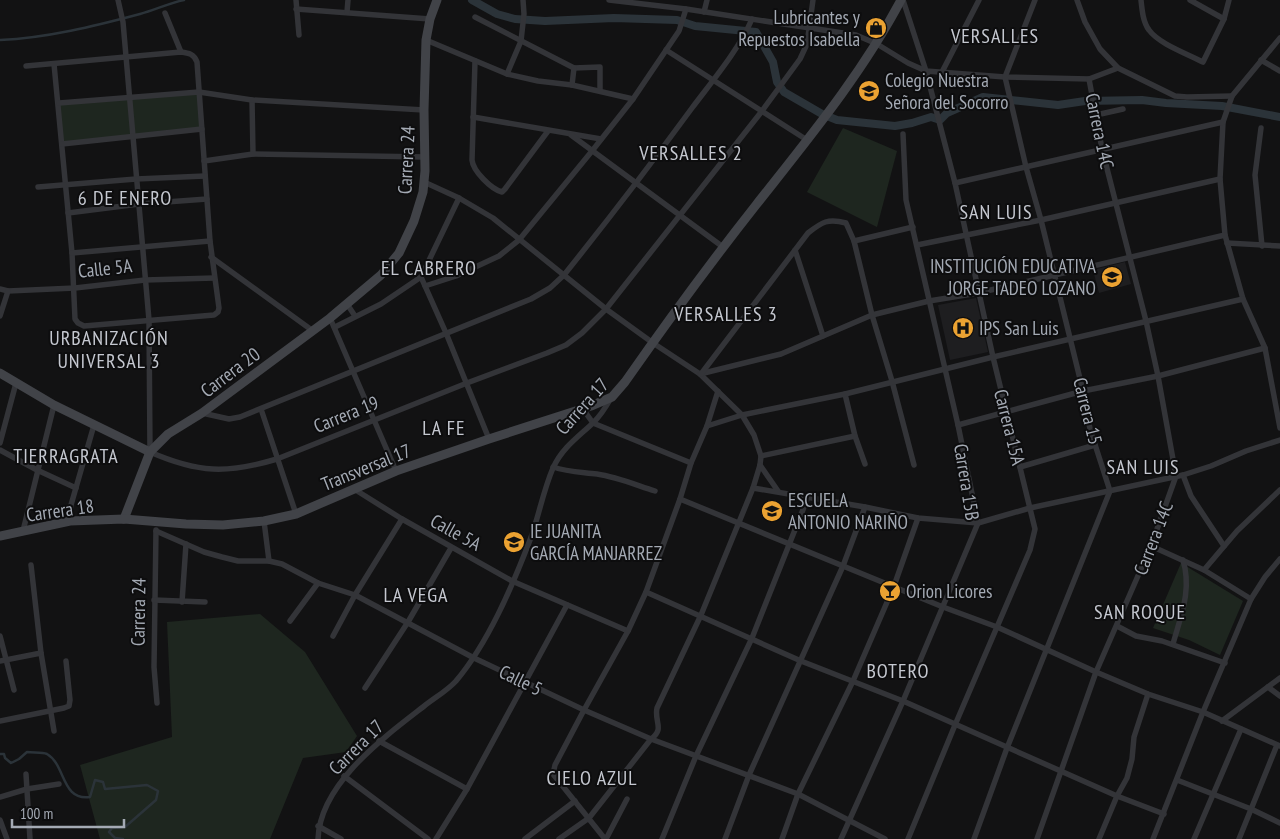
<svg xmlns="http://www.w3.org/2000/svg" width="1280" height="839" font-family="'PT Sans Narrow',sans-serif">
  <rect width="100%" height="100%" fill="#121213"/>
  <g fill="#1e1e20">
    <path d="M1125 262 1131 284 1099 293 1093 270Z"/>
    <path d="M976 298 988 352 950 360 938 305Z"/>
  </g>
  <g fill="#1e261f">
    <path d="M199 92 202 129 62 144 59 103Z"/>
    <path d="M843 128 897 151 877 227 807 192Z"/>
    <path d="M1181 563 1243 601 1220 655 1189 640 1153 628Z"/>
    <path d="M260 614 305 652 357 736 346 752 303 758 270 839H100L80 765 172 737 167 622Z"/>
  </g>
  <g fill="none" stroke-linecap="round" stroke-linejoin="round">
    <g stroke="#2b3339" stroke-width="2.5">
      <path d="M0 40C47 38 95 26 140 14 155 10 169 3 184 0"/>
      <path d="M0 754H4L5 758 11 763 19 759 27 752C33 753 42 752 47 754 66 765 61 801 90 797L95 780 103 782 105 789 147 785 158 791 156 800 125 827 112 828 109 832 115 838 123 839"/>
    </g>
    <path stroke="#2b3339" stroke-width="8" d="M472 0 497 14 515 19 545 21 614 18 677 20 695 26 756 32 773 62 777 82 784 92 822 114 837 120 895 126 912 123 931 117 940 120 947 113 983 97 1058 105 1085 101 1142 100 1166 103 1222 106 1280 117"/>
    <g stroke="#333438" stroke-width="5.5">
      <path d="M118 0 123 22 149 320 150 452C198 473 227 474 277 459L467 383 547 353 566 345 582 333 606 309 762 111 800 59 807 44 813 0"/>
      <path d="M296 0 299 35"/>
      <path d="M609 0 686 9 856 35 877 44 908 63 926 71 1005 77 1089 79 1118 68"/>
      <path d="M903 0 926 71 955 183 993 357 1035 529 1030 550 955 725 908 839"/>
      <path d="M1077 0 1085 22 1100 49 1118 68 1175 96 1187 97 1232 96"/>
      <path d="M1141 0C1142 10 1143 22 1149 30 1159 44 1188 54 1203 62L1224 19 1229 0"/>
      <path d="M1190 0 1224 19"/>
      <path d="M296 9 430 19"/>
      <path d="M347 12 348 0"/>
      <path d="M704 12 707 0"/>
      <path d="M165 13 181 52"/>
      <path d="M475 17 574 68 600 67V91"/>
      <path d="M1280 38 1232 96 1223 122 1220 179 1225 235 1243 299 1265 348 1280 428"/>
      <path d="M426 40 507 74 538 81 572 85 633 99"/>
      <path d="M666 50 807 140"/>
      <path d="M1261 60 1280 71"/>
      <path d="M475 61 472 160C473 171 491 189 502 192L505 189 548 131"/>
      <path d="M26 66 181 52C189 53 194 54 197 62L210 241 219 308 218 312 214 315 84 326 78 323 75 319 72 253 54 64"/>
      <path d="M942 72 979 0"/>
      <path d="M507 74 521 41 524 14 523 0"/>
      <path d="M572 85 574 68"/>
      <path d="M252 100 253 154"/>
      <path d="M59 103 199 92 252 100 424 110"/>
      <path d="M1096 115 1123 109"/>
      <path d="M473 117 601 139"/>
      <path d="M1261 128 1255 175 1262 246"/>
      <path d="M571 135 723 247"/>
      <path d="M62 144 202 129"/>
      <path d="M204 161 253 154 426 157"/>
      <path d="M424 182 459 198 493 218 606 309 653 343 700 374 742 415 754 435 761 456 760 465 753 488 701 615 657 708C654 722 665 729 651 739L589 818 559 839"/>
      <path d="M955 183 1223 122"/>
      <path d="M38 187 136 179 205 176"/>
      <path d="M68 213 139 204 207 199"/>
      <path d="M854 241 913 227"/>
      <path d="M1227 243 1280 246"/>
      <path d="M917 245 1041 220 1220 179"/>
      <path d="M795 250 823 336"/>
      <path d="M72 253 210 241"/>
      <path d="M211 257 313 331"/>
      <path d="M421 277 446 333 489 439"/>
      <path d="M425 286 456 276 499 256 519 240 592 151 633 99 679 31 686 9"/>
      <path d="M0 289 8 291 75 288 145 280 214 278"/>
      <path d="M347 304 355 316"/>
      <path d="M0 316 8 291"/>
      <path d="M330 318 396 471"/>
      <path d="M335 327 381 304 421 277 459 198"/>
      <path d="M700 374 781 354 872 315 929 301 978 293 1225 235"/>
      <path d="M701 374 808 233C822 222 828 218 846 223L854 241 872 315 892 381 914 465"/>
      <path d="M845 394 855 436 865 464"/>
      <path d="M261 409 296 514"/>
      <path d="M583 409 593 423 691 463"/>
      <path d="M202 413 229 419 240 417 531 299 550 288 564 275C608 220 651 164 692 108 713 80 738 51 752 19"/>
      <path d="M958 425 1083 391 1158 376 1265 348"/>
      <path d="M707 426 742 415 845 394 993 357 1243 299"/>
      <path d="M0 443 16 383"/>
      <path d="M0 450 37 470 76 488"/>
      <path d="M761 456 855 436"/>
      <path d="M760 465 778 491"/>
      <path d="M553 467C568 472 582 472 597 474 617 477 636 485 655 491"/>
      <path d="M1020 467 1095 445"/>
      <path d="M1183 475 1191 496 1224 546"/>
      <path d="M753 488 865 507 918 518 978 523 1030 508 1183 475 1211 466 1246 451 1280 440"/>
      <path d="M354 489 402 519 512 581 628 631"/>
      <path d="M680 499 943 607 997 627 1096 672 1148 694 1203 712 1280 746"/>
      <path d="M70 521 71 505 94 425"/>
      <path d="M264 521 269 561"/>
      <path d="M156 530 154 667 157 703"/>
      <path d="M23 531 54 405"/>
      <path d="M156 531 204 552 222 557 238 561H269L282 564 318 583 355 595 474 658 584 710 651 739 798 794 885 839"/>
      <path d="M1151 546 1204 570 1251 599"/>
      <path d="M31 565 41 653 54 731"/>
      <path d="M1204 570 1237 531 1280 490"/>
      <path d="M646 592 801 661 903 701 1117 796 1164 814"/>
      <path d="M154 600 205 602"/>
      <path d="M182 602 186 544"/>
      <path d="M290 621 318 583"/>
      <path d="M1117 626 1136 636 1162 641 1225 663"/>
      <path d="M0 636 14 690"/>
      <path d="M333 636 355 595 402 519"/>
      <path d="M1173 644C1181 615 1192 590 1183 560"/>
      <path d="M0 661 41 653"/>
      <path d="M1268 687 1280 696"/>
      <path d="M365 688 408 622 451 548"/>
      <path d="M0 721 64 708 69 706 70 700 66 661"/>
      <path d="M1222 721 1280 678"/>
      <path d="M379 741 467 789"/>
      <path d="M26 774 30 839"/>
      <path d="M344 776 428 839"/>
      <path d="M1177 780 1251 809 1280 823"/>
      <path d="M0 797 27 789 59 784"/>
      <path d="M0 820 7 839"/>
      <path d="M318 826 341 839"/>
      <path d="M318 839C320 784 383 738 423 707 434 698 447 691 456 681 488 643 512 587 530 540 539 516 543 491 553 468 562 448 578 437 593 423 600 416 606 407 611 398"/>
      <path d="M436 839 467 789 567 605"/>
      <path d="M525 839 575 801"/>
      <path d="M605 839 553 774 555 765 584 710 628 631 646 592 680 499 691 463 707 426 718 391"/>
      <path d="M606 839 627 799"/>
      <path d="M662 839 696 756 752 638 808 497"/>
      <path d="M725 839 749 775 843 566 865 507"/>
      <path d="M782 839 798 794 853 681 894 586 918 518"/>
      <path d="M841 839 903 701 978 523 958 425 906 200 903 134"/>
      <path d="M974 839 1007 748 1110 491 1090 429 1083 391 1041 220 1026 167 1005 77 1035 0"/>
      <path d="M1037 839 1096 672 1151 546 1176 476 1158 376 1146 321 1102 149 1089 79"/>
      <path d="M1099 839 1117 796 1127 778 1132 759 1134 737 1148 694"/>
      <path d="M1153 839 1203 712 1251 599 1265 577 1280 559"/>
      <path d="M1194 839 1241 729"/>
      <path d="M1239 839 1277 745"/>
    </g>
    <g stroke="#414348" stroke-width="9">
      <path d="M0 373 54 405 150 452"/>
      <path d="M124 519 150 452 168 434 202 413 330 318 381 275 399 253 414 221 423 192 425 171 424 110 426 40 430 19 437 0"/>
      <path d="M0 536 70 521 124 519 186 524 223 525 264 521 296 514 396 471 489 439 591 406 612 397 625 382C667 322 711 262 756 205 808 139 862 74 901 0"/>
    </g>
  </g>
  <defs>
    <g id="shop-disc" transform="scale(1.125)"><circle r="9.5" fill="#eba232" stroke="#0d0d0e"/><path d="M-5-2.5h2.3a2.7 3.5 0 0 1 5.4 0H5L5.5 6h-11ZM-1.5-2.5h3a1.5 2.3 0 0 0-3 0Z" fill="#111"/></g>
    <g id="school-disc" transform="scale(1.125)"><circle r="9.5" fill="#eba232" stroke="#0d0d0e"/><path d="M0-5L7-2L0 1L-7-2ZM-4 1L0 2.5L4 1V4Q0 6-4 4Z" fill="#111"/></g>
    <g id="university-disc" transform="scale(1.125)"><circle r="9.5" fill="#eba232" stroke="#0d0d0e"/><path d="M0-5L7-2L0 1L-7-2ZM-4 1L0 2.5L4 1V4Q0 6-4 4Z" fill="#111"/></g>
    <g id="hospital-disc" transform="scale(1.125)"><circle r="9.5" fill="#eba232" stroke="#0d0d0e"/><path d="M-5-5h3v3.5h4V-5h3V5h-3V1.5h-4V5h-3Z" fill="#111"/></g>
    <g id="bar-disc" transform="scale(1.125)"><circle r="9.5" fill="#eba232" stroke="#0d0d0e"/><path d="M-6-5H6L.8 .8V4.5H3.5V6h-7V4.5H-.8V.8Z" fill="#111"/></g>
  </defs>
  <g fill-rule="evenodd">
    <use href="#shop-disc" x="876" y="28"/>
    <use href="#school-disc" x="869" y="91"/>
    <use href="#university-disc" x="1112" y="277"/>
    <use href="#hospital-disc" x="963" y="328"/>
    <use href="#school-disc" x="772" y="511"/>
    <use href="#school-disc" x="514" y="542"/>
    <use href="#bar-disc" x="890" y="591"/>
  </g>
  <g text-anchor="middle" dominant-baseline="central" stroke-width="4" stroke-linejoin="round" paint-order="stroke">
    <g font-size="19" fill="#a4aab4" stroke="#0d0d0e" text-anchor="start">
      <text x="860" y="17" text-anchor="end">Lubricantes y<tspan x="860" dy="22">Repuestos Isabella</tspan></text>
      <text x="885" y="80">Colegio Nuestra<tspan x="885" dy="22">Señora del Socorro</tspan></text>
      <text x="1096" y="266" text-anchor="end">INSTITUCIÓN EDUCATIVA<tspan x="1096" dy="22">JORGE TADEO LOZANO</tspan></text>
      <text x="979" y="328">IPS San Luis</text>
      <text x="788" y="500">ESCUELA<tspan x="788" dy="22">ANTONIO NARIÑO</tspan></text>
      <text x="530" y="531">IE JUANITA<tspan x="530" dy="22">GARCÍA MANJARREZ</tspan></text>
      <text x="906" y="591">Orion Licores</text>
    </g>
    <g font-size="19" fill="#a4aab4" stroke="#0d0d0e">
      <text transform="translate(1100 131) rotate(78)">Carrera 14C</text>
      <text transform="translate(406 160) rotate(-87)">Carrera 24</text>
      <text transform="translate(105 268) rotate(-6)">Calle 5A</text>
      <text transform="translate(230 372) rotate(-37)">Carrera 20</text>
      <text transform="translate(582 406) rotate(-48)">Carrera 17</text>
      <text transform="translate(1088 411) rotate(76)">Carrera 15</text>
      <text transform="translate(346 414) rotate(-22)">Carrera 19</text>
      <text transform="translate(1010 427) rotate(76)">Carrera 15A</text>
      <text transform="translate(366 467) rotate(-22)">Transversal 17</text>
      <text transform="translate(967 482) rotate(81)">Carrera 15B</text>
      <text transform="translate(60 510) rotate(-8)">Carrera 18</text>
      <text transform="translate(456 532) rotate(29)">Calle 5A</text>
      <text transform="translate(1153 538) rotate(-69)">Carrera 14C</text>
      <text transform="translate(138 612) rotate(-89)">Carrera 24</text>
      <text transform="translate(521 680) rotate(26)">Calle 5</text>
      <text transform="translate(356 747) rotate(-45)">Carrera 17</text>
    </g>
    <g font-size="20" letter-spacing="1" fill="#c5c8d0" stroke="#0d0d0e">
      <text x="995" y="36">VERSALLES</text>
      <text x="691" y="153">VERSALLES 2</text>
      <text x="125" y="198">6 DE ENERO</text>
      <text x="996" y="212">SAN LUIS</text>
      <text x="429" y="268">EL CABRERO</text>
      <text x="726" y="314">VERSALLES 3</text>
      <text x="109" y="338">URBANIZACIÓN<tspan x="109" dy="23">UNIVERSAL 3</tspan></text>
      <text x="444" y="428">LA FE</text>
      <text x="66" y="456">TIERRAGRATA</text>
      <text x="1143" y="467">SAN LUIS</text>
      <text x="416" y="595">LA VEGA</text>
      <text x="1140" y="612">SAN ROQUE</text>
      <text x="898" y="671">BOTERO</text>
      <text x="592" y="778">CIELO AZUL</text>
    </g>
  </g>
  <path d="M12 819v8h112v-8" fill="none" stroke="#a4aab4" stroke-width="2.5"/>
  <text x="20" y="819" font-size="15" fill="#a4aab4" stroke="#0d0d0e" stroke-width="4" paint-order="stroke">100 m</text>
</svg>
